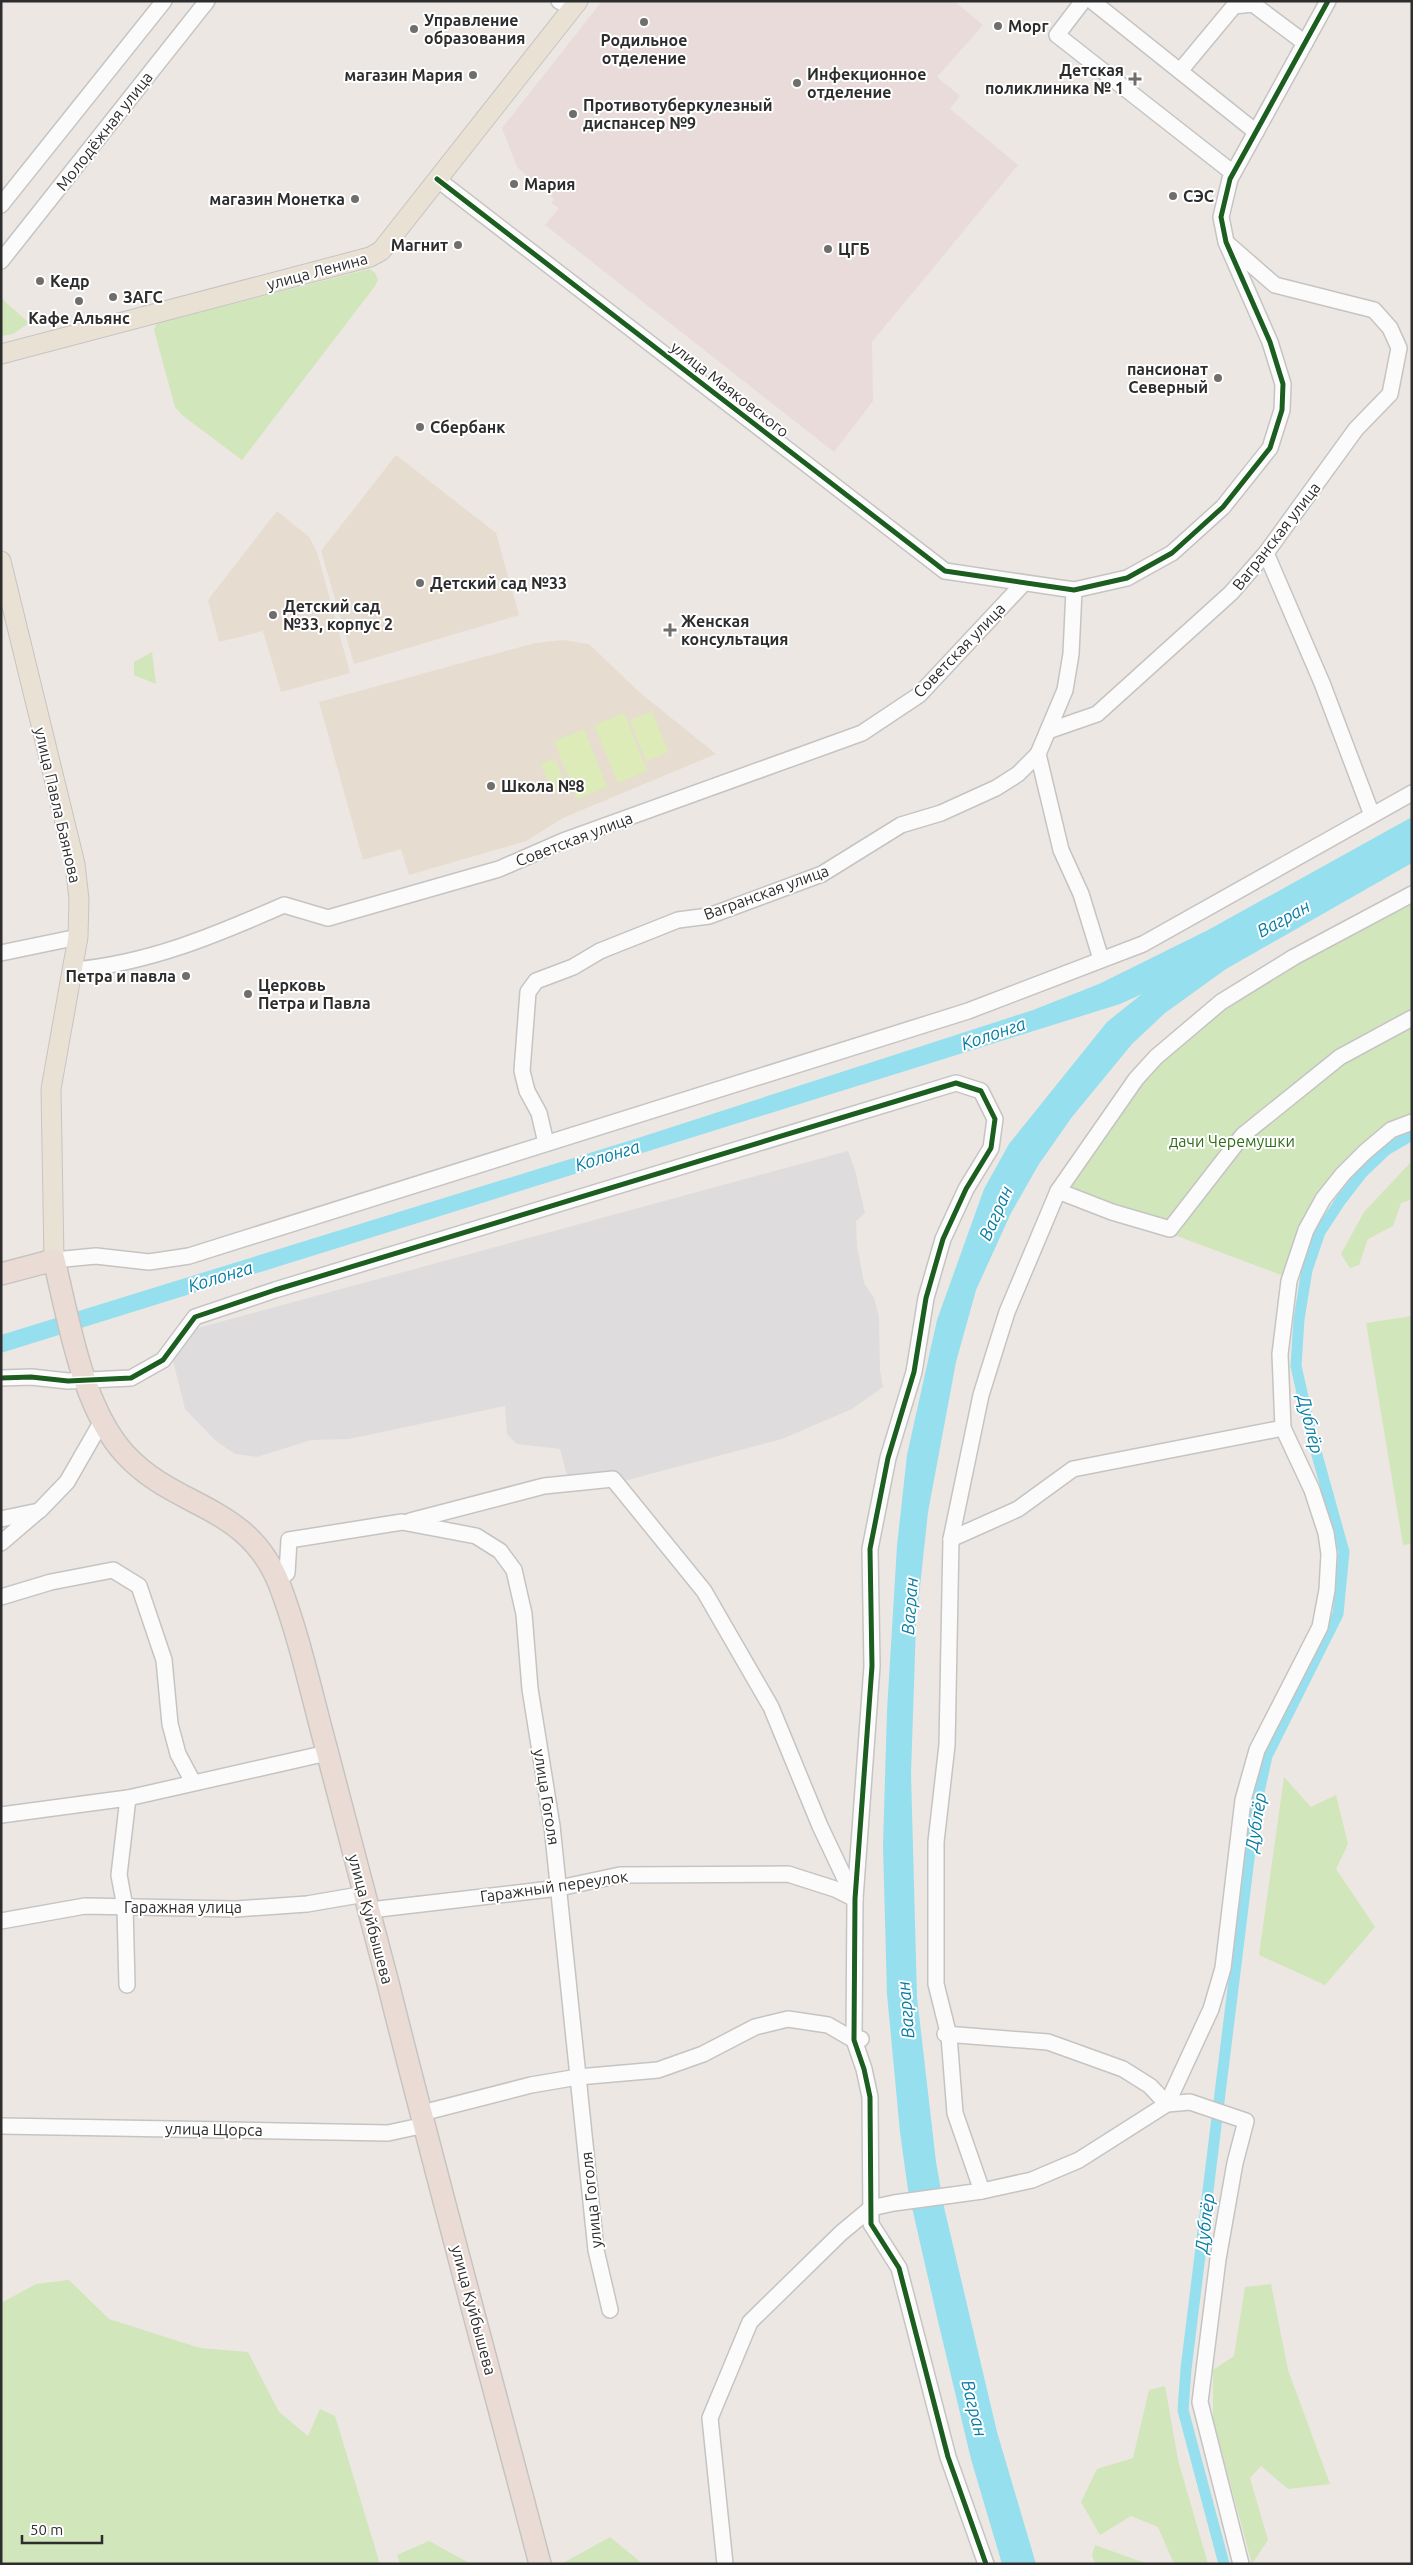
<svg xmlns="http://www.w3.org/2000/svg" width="1413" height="2565" font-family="Ubuntu,sans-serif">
  <rect width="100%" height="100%" fill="#ece7e2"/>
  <path fill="#dfdcde" d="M848 1151 855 1170 865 1213 856 1221 857 1246 864 1283 874 1298 879 1317 880 1370 883 1387 852 1409 782 1439 609 1485 577 1488 566 1472 560 1449 517 1444 507 1434 505 1406 349 1439 311 1440 257 1457 235 1454 216 1441 185 1409 171 1353 198 1328Z"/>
  <g fill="#e6ddd0">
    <path d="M396 455 496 533 519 615 354 664 321 551Z"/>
    <path d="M277 511 309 537 317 552 350 673 281 692 263 631 219 642 208 600Z"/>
    <path d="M563 640 589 644 638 691 716 754 563 818 526 841 409 875 401 849 363 860 319 702 535 643Z"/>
  </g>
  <path fill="#e9dbda" d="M602 1H954L983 25 937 77 960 96 950 109 1018 165 872 342 873 401 834 452 545 225 559 208 551 203 554 199 517 167 502 128Z"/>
  <g fill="#d1e6ba">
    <path d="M370 269 375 273 378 280 375 286 242 460 182 415 175 407 154 330 157 323Z"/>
    <path d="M1 298 29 323 13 334 1 336Z"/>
    <path d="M152 652 156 684 134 675V662Z"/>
    <path d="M1412 900V1117L1360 1149 1284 1276 1062 1193C1097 1144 1137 1081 1182 1041 1249 981 1333 943 1412 900Z"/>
    <path d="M1412 1161V1199L1401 1203 1393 1226 1368 1239 1359 1265 1350 1268 1341 1254 1364 1212Z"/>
    <path d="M1412 1316V1544L1403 1545 1366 1323Z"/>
    <path d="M1284 1777 1311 1807 1336 1795 1348 1844 1336 1869 1375 1927 1325 1985 1259 1955Z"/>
    <path d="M69 2280 109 2319 200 2348 248 2352 279 2412 308 2436 320 2409 335 2416 380 2564H1V2303L36 2284Z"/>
    <path d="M1271 2284 1288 2370 1330 2484 1288 2489 1261 2466 1250 2478 1268 2540 1252 2564 1213 2420V2370L1234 2356 1245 2287Z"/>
    <path d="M1165 2386 1178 2460 1208 2564H1174L1158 2527 1131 2516 1100 2535 1081 2502 1097 2469 1133 2458 1149 2390Z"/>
    <path d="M610 2537 643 2564H563V2563Z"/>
    <path d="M429 2541 471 2564H400L397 2555Z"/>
    <path d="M1095 2545 1145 2563V2564H1095L1092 2555Z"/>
  </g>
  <g fill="#ddebb8">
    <path d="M652 711 668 752 646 761 630 720Z"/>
    <path d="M624 713 647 771 618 783 594 725Z"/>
    <path d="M584 729 607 787 577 799 554 741Z"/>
    <path d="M555 759 566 786 552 791 541 764Z"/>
  </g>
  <path fill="#95dfee" d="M1412 817V863L1226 969 1165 1013 1132 1044 1072 1117 1039 1164 1011 1213 976 1290 956 1362 928 1512 916 1624 911 1774 917 1997 936 2162 944 2207 997 2432 1036 2564H1002L971 2459 937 2317 908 2190 900 2132 887 1994 883 1846 887 1711 897 1546 907 1455 937 1320 984 1189 1009 1144 1107 1022 1142 994 1120 1004 1 1353V1335L638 1138 1033 1010 1099 984 1208 930Z"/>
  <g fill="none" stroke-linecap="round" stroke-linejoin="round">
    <path stroke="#95dfee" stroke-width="11" d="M1224 2564 1183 2410 1186 2369 1255 1810 1267 1756 1338 1614 1344 1552 1312 1437 1296 1366 1299 1319 1307 1270 1320 1232 1341 1200 1362 1173 1386 1150 1412 1135"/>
    <g stroke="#c5c4c3" stroke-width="18">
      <g id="minor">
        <path d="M559 1 573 8"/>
        <path d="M1083 1 1057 35 1233 173"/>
        <path d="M1092 1 1256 132"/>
        <path d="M1180 71 1234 6 1253 4 1305 43"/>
        <path d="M437 179 945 571 1074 590 1127 578 1172 553 1223 507 1270 448 1282 410 1283 384 1270 342 1226 242 1221 217 1230 179 1328 1"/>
        <path d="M1 205 164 1"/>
        <path d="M1 261 207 1"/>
        <path d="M1266 553 1322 683 1372 815"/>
        <path d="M1074 590 1071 654 1065 690 1038 754 1061 850 1081 894 1101 959"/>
        <path d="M1048 731 1097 714 1231 593 1266 553 1356 429 1390 394 1399 348 1390 328 1374 310 1275 285 1229 245"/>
        <path d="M1 953 78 937"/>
        <path d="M72 970C147 964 216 935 284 905L328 918 499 869 563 841 862 733 919 695 1023 584"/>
        <path d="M546 1143 539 1113 527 1091 522 1071 528 992 536 981 573 967 600 951 678 920 709 916 822 874 901 825 941 813 996 788 1018 774 1038 754"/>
        <path d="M1058 1191 1112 1212 1170 1229 1243 1135 1340 1057 1412 1018"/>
        <path d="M54 1260 96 1256 149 1262 189 1256 968 1011 1143 944 1412 793"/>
        <path d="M1 1378 31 1377 68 1381 131 1378 163 1360 195 1317 275 1290 956 1083 981 1091 995 1119 991 1148 966 1189 943 1239 926 1298 914 1372 888 1458 870 1549 872 1666 855 1899 854 2040 864 2069 870 2097 871 2224 899 2268 948 2457 986 2564"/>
        <path d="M1 1519 39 1511 67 1482 102 1421"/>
        <path d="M410 1521 544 1486 613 1479 704 1591 771 1707 820 1826 854 1898"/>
        <path d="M951 1539 1018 1509 1073 1469 1283 1428"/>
        <path d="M1 1543 36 1513"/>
        <path d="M278 1581 287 1573 289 1540 402 1522 476 1536 500 1551 514 1570 524 1614 530 1689 552 1826 596 2250 610 2310"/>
        <path d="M1 1597 51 1582 113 1570 139 1586 164 1660 170 1724 178 1754 193 1782"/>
        <path d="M1 1815 128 1798 327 1753"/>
        <path d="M370 1910 559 1888 620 1875 788 1874 835 1889 855 1899"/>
        <path d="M1 1921 85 1906 236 1909 307 1904 365 1894"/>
        <path d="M127 1985 125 1907 119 1875 128 1798"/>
        <path d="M945 2034 1048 2042 1123 2069 1150 2086 1167 2104"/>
        <path d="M1167 2104 1211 2009 1223 1968 1243 1800 1257 1750 1320 1627 1327 1590 1329 1554 1326 1533 1312 1490 1283 1428 1280 1354 1289 1281 1306 1230 1323 1199 1343 1174 1365 1152 1391 1130 1412 1122"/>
        <path d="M422 2113 531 2085 578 2077 658 2070 703 2054 755 2027 788 2019 828 2025 854 2040 861 2039"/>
        <path d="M1 2126 388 2133 425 2125"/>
        <path d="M982 2191 955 2113 949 2036 936 1984V1842L947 1745 951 1539 981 1395 1007 1312 1058 1191 1136 1079 1156 1057 1221 1002 1294 957 1412 894"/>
        <path d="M725 2564 710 2418 750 2322 841 2233 871 2208 894 2203 982 2191 1032 2180 1079 2160 1167 2104 1190 2102 1246 2121 1235 2163 1218 2259 1200 2402 1241 2564"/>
      </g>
    </g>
    <g stroke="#c6c4c3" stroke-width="21">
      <g id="major">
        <path d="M1 354 370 257 381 251 578 1"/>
        <path d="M1 561 75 864 79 899 78 937 51 1089 54 1260"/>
      </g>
    </g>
    <g stroke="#c6c4c3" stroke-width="24">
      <path id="highway" d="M1 1274 54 1260C69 1321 82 1407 125 1454 176 1510 248 1503 280 1586 300 1639 312 1696 327 1751 347 1830 369 1908 389 1987 437 2180 490 2372 540 2564"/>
    </g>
    <use href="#minor" stroke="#fcfbfb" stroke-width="15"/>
    <use href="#major" stroke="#e8e1d4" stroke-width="19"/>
    <use href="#highway" stroke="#eadcd4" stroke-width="21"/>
    <g stroke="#fff" stroke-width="8">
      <g id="cycleway">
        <path d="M437 179 945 571 1074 590 1127 578 1172 553 1223 507 1270 448 1282 410 1283 384 1270 342 1226 242 1221 217 1230 179 1328 1"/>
        <path d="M1 1378 31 1377 68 1381 131 1378 163 1360 195 1317 275 1290 956 1083 981 1091 995 1119 991 1148 966 1189 943 1239 926 1298 914 1372 888 1458 870 1549 872 1666 855 1899 854 2040 864 2069 870 2097 871 2224 899 2268 948 2457 986 2564"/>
      </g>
    </g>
    <use href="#cycleway" stroke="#1b5e20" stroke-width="5"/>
  </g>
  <g fill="#706e6c" stroke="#fff" stroke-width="2">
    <circle cx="644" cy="22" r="5"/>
    <circle cx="998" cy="26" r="5"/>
    <circle cx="414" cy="29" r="5"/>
    <circle cx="473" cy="75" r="5"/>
    <path d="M1132.5 71.5h5v5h5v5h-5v5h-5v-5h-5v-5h5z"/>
    <circle cx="797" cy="83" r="5"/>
    <circle cx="573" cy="114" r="5"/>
    <circle cx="514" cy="184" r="5"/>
    <circle cx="1173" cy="196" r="5"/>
    <circle cx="355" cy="199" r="5"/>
    <circle cx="458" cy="245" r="5"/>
    <circle cx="828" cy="249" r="5"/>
    <circle cx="40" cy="281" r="5"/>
    <circle cx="113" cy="297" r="5"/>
    <circle cx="79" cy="301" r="5"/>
    <circle cx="1218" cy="378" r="5"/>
    <circle cx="420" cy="427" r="5"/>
    <circle cx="420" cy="583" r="5"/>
    <circle cx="273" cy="615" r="5"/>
    <path d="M667.5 622.5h5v5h5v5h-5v5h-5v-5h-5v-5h5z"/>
    <circle cx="491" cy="786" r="5"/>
    <circle cx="186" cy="976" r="5"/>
    <circle cx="248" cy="994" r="5"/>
  </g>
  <g text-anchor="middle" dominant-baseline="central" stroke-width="4" stroke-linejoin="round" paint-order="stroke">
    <g font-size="16" font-weight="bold" fill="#2d2d2d" stroke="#fff" text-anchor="start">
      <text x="424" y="20">Управление<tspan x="424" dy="18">образования</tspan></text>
      <text x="1008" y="26">Морг</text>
      <text x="644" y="40" text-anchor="middle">Родильное<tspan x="644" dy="18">отделение</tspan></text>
      <text x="1124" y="70" text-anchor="end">Детская<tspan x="1124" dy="18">поликлиника № 1</tspan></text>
      <text x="807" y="74">Инфекционное<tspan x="807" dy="18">отделение</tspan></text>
      <text x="463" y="75" text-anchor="end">магазин Мария</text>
      <text x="583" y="105">Противотуберкулезный<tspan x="583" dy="18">диспансер №9</tspan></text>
      <text x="524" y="184">Мария</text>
      <text x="1183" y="196">СЭС</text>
      <text x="345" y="199" text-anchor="end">магазин Монетка</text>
      <text x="448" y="245" text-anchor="end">Магнит</text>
      <text x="838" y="249">ЦГБ</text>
      <text x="50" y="281">Кедр</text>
      <text x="123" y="297">ЗАГС</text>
      <text x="79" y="318" text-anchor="middle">Кафе Альянс</text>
      <text x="1208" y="369" text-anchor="end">пансионат<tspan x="1208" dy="18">Северный</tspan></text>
      <text x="430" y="427">Сбербанк</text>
      <text x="430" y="583">Детский сад №33</text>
      <text x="283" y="606">Детский сад<tspan x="283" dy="18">№33, корпус 2</tspan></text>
      <text x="681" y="621">Женская<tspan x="681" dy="18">консультация</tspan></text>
      <text x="501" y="786">Школа №8</text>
      <text x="176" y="976" text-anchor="end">Петра и павла</text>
      <text x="258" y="985">Церковь<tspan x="258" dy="18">Петра и Павла</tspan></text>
    </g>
    <g font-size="16" fill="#2d2d2d" stroke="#fff">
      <text transform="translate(104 131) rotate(-52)">Молодёжная улица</text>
      <text transform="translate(317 271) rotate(-15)">улица Ленина</text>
      <text transform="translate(730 389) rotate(38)">улица Маяковского</text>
      <text transform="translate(1276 536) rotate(-52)">Вагранская улица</text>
      <text transform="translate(959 650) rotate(-46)">Советская улица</text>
      <text transform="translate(58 805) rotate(77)">улица Павла Баянова</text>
      <text transform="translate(574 839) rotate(-21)">Советская улица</text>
      <text transform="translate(766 892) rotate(-20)">Вагранская улица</text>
      <text transform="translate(547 1797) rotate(81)">улица Гоголя</text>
      <text transform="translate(554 1886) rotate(-8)">Гаражный переулок</text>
      <text x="183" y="1907">Гаражная улица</text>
      <text transform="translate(371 1919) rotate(75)">улица Куйбышева</text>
      <text transform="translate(214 2129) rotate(1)">улица Щорса</text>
      <text transform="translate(591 2200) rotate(-96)">улица Гоголя</text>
      <text transform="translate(474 2310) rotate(75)">улица Куйбышева</text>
    </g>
    <g font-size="16" fill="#326e18" stroke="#fff">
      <text x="1232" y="1141">дачи Черемушки</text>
    </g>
    <g font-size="18" font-style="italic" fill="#097ea5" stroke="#fff">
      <text transform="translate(1283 918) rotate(-29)">Вагран</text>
      <text transform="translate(993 1033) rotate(-19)">Колонга</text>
      <text transform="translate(607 1155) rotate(-17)">Колонга</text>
      <text transform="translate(995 1213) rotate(-66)">Вагран</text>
      <text transform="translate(220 1276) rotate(-17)">Колонга</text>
      <text transform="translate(1311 1424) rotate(76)">Дублёр</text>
      <text transform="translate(909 1606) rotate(-86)">Вагран</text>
      <text transform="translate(1255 1822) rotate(-81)">Дублёр</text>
      <text transform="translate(905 2010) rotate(-95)">Вагран</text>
      <text transform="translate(1204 2223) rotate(-83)">Дублёр</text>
      <text transform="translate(975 2408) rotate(76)">Вагран</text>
    </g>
  </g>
  <rect width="1413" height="2565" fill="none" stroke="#2d2d2d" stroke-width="5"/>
  <path d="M22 2535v8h80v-8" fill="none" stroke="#2d2d2d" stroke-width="2.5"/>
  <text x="30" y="2535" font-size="15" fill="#2d2d2d" stroke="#ffffff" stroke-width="4" paint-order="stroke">50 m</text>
</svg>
